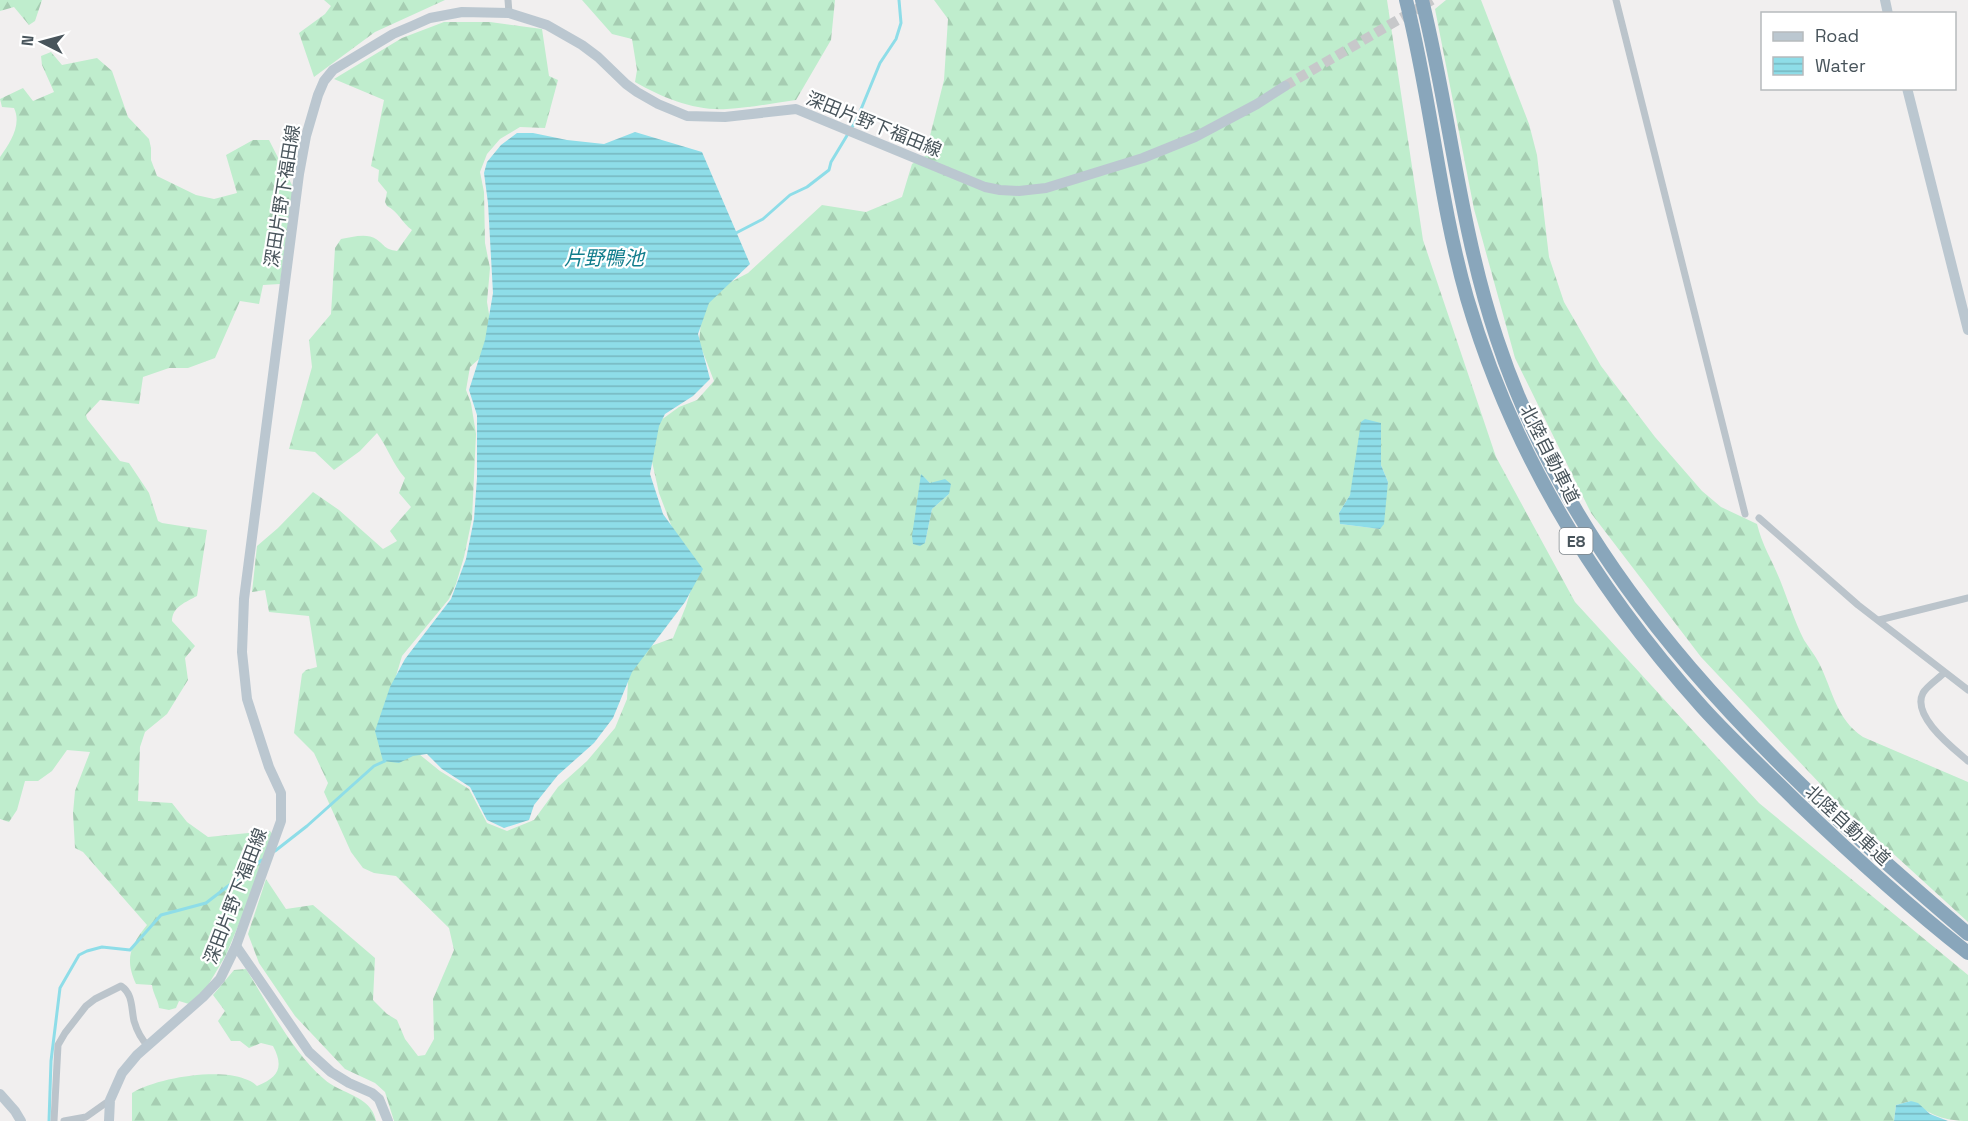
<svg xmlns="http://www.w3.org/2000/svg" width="1968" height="1121" font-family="'Space Grotesk','Noto Sans JP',sans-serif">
  <defs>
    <pattern id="forest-firs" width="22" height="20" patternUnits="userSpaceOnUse" patternTransform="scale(1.5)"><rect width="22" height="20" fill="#bfedcd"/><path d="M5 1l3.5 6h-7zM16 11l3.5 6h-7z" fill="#a6cdb2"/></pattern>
    <pattern id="water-rules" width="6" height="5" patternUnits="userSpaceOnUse" patternTransform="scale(1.5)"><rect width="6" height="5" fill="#8edde8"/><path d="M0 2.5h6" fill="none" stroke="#76b6bf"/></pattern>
  </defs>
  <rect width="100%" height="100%" fill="#f1efef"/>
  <g fill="url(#forest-firs)" fill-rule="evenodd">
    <path d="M0 0H42L35 21 29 25 14 7 0 11Z"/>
    <path d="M324 0H445L375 32 314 77 299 33 325 14 331 6Z"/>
    <path d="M582 0H835L831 40 796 100C773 103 750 108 727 109 695 111 663 98 635 82L637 70 632 39 612 34Z"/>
    <path d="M934 0H1387L1423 240 1496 457 1575 602 1759 803 1968 975V1121C1944 1121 1931 1115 1911 1101L1896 1105 1894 1121H394L385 1092 375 1083 345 1069 295 1016 259 963 248 934 266 879 286 909 313 905 375 958 373 1000 387 1014 397 1020 405 1039 418 1056 425 1055 434 1039 433 999 454 950 449 928 396 876 374 873 363 868 351 852 324 792 328 783 314 753 294 733 302 674 306 670 317 667 309 616 269 612 265 590 252 592 257 546 278 528 313 492 339 510 383 549 397 541 390 531 411 507 399 493 405 478C392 463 388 448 377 433L360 451 334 470 315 452 289 449 312 367 309 340 331 314 335 248 341 239C352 237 367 233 376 239 386 246 384 249 397 251L412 230C402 223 398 211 387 206L385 202 387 192 378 181 379 170 371 166 384 100 334 79 402 38 444 22H490L542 29 549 76 558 80 545 128 520 127 500 139 487 154 480 172 484 192 485 243 490 268 487 302 491 326 488 351 470 367 466 390 471 403 476 434 472 519 464 557 456 584 449 599 402 656 385 713 414 750 440 771 469 789 487 823 507 831 534 820 558 787 587 761 615 728 627 699 629 665 637 651 673 638 686 606 693 583 659 493 649 448 657 423 679 407 697 400 714 381 699 342 702 312 708 294 748 273 822 205 866 212 902 197 912 164 925 156 944 80 948 19ZM1381 423V465L1388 482 1380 529 1340 524 1339 513 1350 495ZM921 475 930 483 949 494 932 509 925 543Z"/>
    <path d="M1446 0H1481L1529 124 1537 155 1549 257 1564 302 1601 366 1655 437 1702 491 1721 507 1757 524C1762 545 1772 560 1780 580 1788 600 1794 620 1804 640 1809 648 1815 655 1819 663 1833 691 1836 719 1863 737L1968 782V922L1840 805 1701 657 1591 513 1515 358 1474 209 1435 9Z"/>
    <path d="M51 52 62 65 97 58 112 71 128 117 149 139 151 148V160L157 176 196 195 214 199 237 193 226 155 253 140H269L293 187 280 284 263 285 259 304 240 301 215 358 188 368H169L143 377 139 404 100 400 86 415 87 419 120 461 129 463 149 493 158 521 162 523 207 530 197 596C186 602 172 607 172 621L195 646 185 658 188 680 167 714 145 732 140 747 138 801 172 803 187 822 208 837 270 831 272 834 261 871 226 955 207 987 189 1004 179 1001 176 1008 169 1010 159 1008C158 1000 153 994 152 985L136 984C124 958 131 945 147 925L83 852 75 848 73 813 75 791 90 752 67 750 52 771 38 781H25L17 810 9 822 0 819V157C10 143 22 125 14 108L2 107 0 99 23 88 33 101 54 92 42 65 41 56Z"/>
    <path d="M246 969C268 1004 292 1052 324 1079 340 1094 371 1095 376 1121H132V1093C157 1078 217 1068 245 1079 249 1080 254 1083 257 1086 279 1077 284 1067 273 1046L261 1043 249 1048 240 1041H231L218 1021 225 1011 213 995 234 970Z"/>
  </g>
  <g fill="url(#water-rules)">
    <path d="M635 132 702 152 750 264 709 303 698 334 710 379 693 396 665 414 659 426 650 474 663 514 703 569 685 602 632 672 613 718 594 743 558 775 534 805 529 820 504 828 487 820 470 787 442 769 427 754 413 756 399 763 383 761 375 731 390 687 405 659 451 599 466 559 474 519 477 478V415L469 390 485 340 493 293 488 203 484 173 487 162 501 145 517 133H533L567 140 604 144Z"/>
    <path d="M1365 419 1381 423V465L1388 482 1384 524 1380 529 1340 524 1339 513 1350 495 1361 422Z"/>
    <path d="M921 474 930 483 945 479 951 484 949 494 932 509 925 543 920 546 913 544 912 536Z"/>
    <path d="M1911 1101 1918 1103 1930 1114 1948 1121H1894L1896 1105Z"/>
  </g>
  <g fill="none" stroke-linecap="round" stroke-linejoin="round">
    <g stroke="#8edde8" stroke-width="3">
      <path d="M736 233 763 219 790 195 807 187 829 170 831 162 857 119 880 63 896 39 901 23 899 0"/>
      <path d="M275 851 307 826 374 766 385 761"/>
      <path d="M49 1121 51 1061 60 988 79 955 87 951 102 947 130 950 161 915 206 903 262 860"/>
    </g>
    <path stroke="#c7c8ca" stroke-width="10" stroke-dasharray="10 5" stroke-linecap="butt" d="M1285 86 1432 0"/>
    <g stroke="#bbc4cb" stroke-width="7">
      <path d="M508 0 509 13"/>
      <path d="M1616 0 1745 514"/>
      <path d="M1759 518 1858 605 1968 690"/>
      <path d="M1879 620 1968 598"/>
      <path d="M1944 673C1938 679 1927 686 1923 693 1911 716 1953 748 1968 761"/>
      <path d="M54 1121 58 1045 65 1033 86 1006 95 999 121 986C133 994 131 1007 134 1021 137 1031 141 1039 148 1046"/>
      <path d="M64 1121 86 1117 110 1100"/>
    </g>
    <g stroke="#bbc7d0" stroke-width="10">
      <path d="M1885 0 1888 14"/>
      <path d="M1907 88 1968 330"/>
      <path d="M236 946 309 1052 331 1072 349 1083 372 1093 379 1099 388 1121"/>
      <path d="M0 1094 15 1111 21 1121"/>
      <path d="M109 1121 110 1100 122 1073 137 1055 203 997 220 979 236 946 281 821V793L269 767 247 699 242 652 244 599 299 174 306 136 318 95 324 81 333 70 393 34 412 26 430 18 462 12 509 13 547 25 582 45 598 57 626 84 637 92 658 104 687 116 725 117 796 109 985 187 1000 190 1019 191 1046 188 1143 158 1195 137 1257 104 1285 86"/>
    </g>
    <g stroke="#89a6bb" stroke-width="14">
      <path d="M1406 0C1431 98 1439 200 1467 298 1512 452 1596 589 1703 708 1732 740 1765 770 1796 801 1851 854 1908 906 1968 953"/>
      <path d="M1422 0C1450 113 1460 229 1497 339 1579 588 1774 769 1968 934"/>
    </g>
  </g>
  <g text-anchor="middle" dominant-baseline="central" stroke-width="4.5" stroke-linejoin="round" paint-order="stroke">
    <rect fill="#fff" stroke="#7f878c" stroke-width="1.5" x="1559.5" y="528" width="33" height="26" rx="4.5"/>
    <g font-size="16" font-weight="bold" fill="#48545b">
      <text x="1576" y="541">E8</text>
    </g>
    <g font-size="18" fill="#48545b" stroke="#fff">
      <text transform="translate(874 124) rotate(22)">深田片野下福田線</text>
      <text transform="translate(282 196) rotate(-81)">深田片野下福田線</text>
      <text transform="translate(1550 454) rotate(63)">北陸自動車道</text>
      <text transform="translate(1848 825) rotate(43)">北陸自動車道</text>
      <text transform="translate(235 896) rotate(-69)">深田片野下福田線</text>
    </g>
    <g font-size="20" font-style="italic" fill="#137e8d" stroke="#fff">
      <text x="604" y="258">片野鴨池</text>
    </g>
  </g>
  <rect x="1761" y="12" width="195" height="78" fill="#ffffff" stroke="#b6bbbd" stroke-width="1.5"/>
  <rect x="1773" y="32" width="30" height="9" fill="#bbc7d0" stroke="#b6bbbd" stroke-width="1.5"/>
  <text x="1815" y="42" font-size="18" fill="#48545b">Road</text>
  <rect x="1773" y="57" width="30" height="18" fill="url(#water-rules)" stroke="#b6bbbd" stroke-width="1.5"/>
  <text x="1815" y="72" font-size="18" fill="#48545b">Water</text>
  <g transform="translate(42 42) rotate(276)" stroke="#ffffff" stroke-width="4.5" paint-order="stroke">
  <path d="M0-4.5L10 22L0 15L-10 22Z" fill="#48545b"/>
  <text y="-9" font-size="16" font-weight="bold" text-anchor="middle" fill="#48545b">N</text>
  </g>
</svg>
